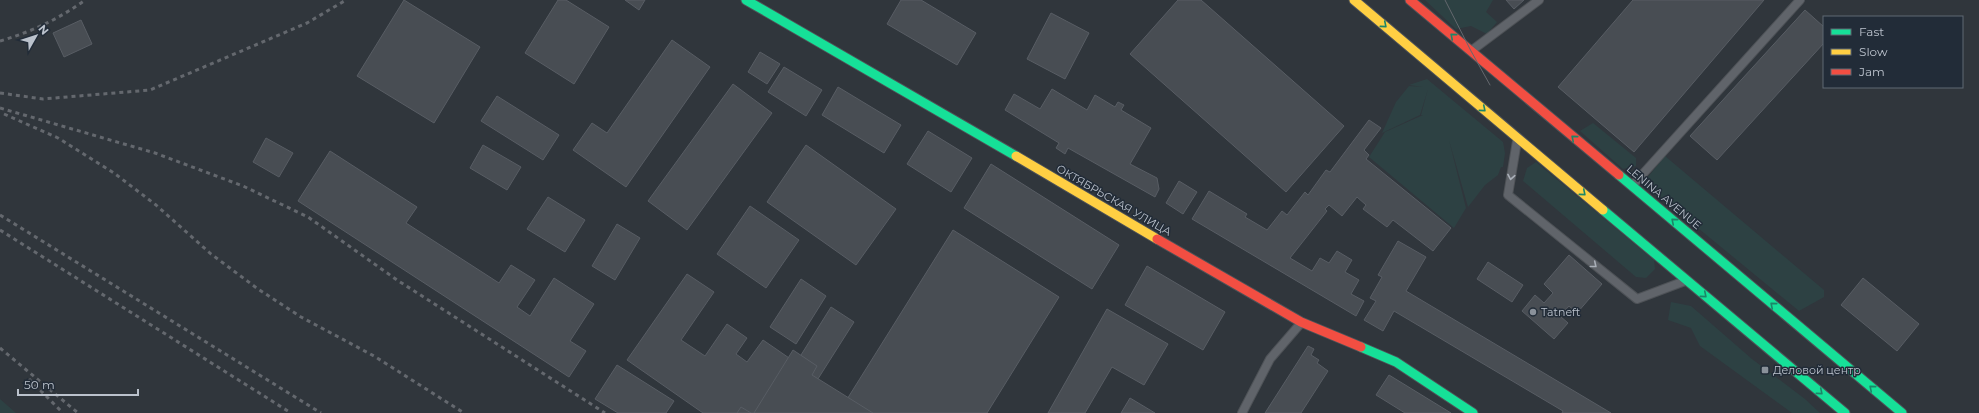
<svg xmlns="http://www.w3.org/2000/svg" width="1979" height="413" font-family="Montserrat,sans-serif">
  <rect width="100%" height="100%" fill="#30363c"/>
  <g fill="#2d4143">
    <path d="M1425 0H1493L1486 12 1497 22 1487 34 1471 26 1456 29Z"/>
    <path d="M1427 79 1503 142 1505 153 1503 167H1501L1498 175 1485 185 1468 207 1449 140 1466 208 1454 228 1369 157 1385 132 1423 115H1421L1428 89 1420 115 1382 133 1396 102 1409 86 1423 87 1409 85Z"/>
    <path d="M1593 123 1636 158V166L1623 169 1580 131Z"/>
    <path d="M1665 156 1824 290V297L1799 311 1643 183Z"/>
    <path d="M1536 162 1654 260 1655 269 1646 278 1636 277 1523 181 1527 168Z"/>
    <path d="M1671 302 1691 306 1752 359 1805 399 1820 413H1792L1700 346 1691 328 1668 320Z"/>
    <path d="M0 399 16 413H0Z"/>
  </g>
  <g fill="#484d53" stroke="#585d64">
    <path d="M404 0 480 47 434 123 357 76Z"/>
    <path d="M558 0H566L609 27 574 84 525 53Z"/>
    <path d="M625 0H645L639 10Z"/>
    <path d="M901 0H921L976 33 957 65 887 24Z"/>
    <path d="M1178 0H1201L1344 126 1286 192 1130 54Z"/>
    <path d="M1506 0H1524L1514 9Z"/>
    <path d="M1633 0H1764L1634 152 1558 87Z"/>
    <path d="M1805 10 1824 27V43L1717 160 1690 136Z"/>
    <path d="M1051 13 1089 33 1065 79 1027 59Z"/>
    <path d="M81 20 92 44 64 57 53 33Z"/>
    <path d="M672 40 710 67 626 187 573 150 592 123 607 133Z"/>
    <path d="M760 52 780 64 767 84 748 72Z"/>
    <path d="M784 67 822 90 806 116 768 92Z"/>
    <path d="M733 84 772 113 687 230 648 201Z"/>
    <path d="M838 87 901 125 884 153 822 115Z"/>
    <path d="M1052 89 1087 110 1095 95 1115 107 1118 102 1124 105 1121 110 1151 128 1130 164 1157 178 1159 189 1155 197 1068 148 1065 154 1056 148 1059 143 1005 110 1014 94 1040 109Z"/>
    <path d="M497 96 559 135 543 160 481 121Z"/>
    <path d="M1369 120 1381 128 1364 150 1369 155 1366 159 1451 228 1433 251 1393 220 1387 227 1363 209 1366 205 1357 197 1342 216 1329 205 1325 209 1327 211 1290 258 1312 271 1320 258 1329 263 1337 251 1352 260 1345 272 1359 280 1351 294 1364 301 1356 316 1192 219 1209 191 1247 214 1245 217 1267 230 1282 211 1287 215 1305 192 1308 195 1326 170 1330 172Z"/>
    <path d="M928 131 972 158 951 192 907 164Z"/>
    <path d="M266 138 293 153 279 177 253 162Z"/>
    <path d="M483 145 521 167 507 190 470 168Z"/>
    <path d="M806 145 896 209 856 265 767 202Z"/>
    <path d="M330 151 417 207 406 223 499 283 511 265 535 280 517 307 530 316 554 278 594 304 570 341 586 351 569 377 298 201Z"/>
    <path d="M991 164 1119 245 1092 289 964 208Z"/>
    <path d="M1179 181 1197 192 1183 214 1166 203Z"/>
    <path d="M548 197 585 220 565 252 527 229Z"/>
    <path d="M750 206 799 240 766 288 717 254Z"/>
    <path d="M617 224 640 238 615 280 592 266Z"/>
    <path d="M953 230 1059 297 987 413H859L844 404Z"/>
    <path d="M1398 241 1426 257 1406 291 1611 413H1562L1563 411 1394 311 1383 331 1364 320 1376 301 1370 298 1382 277 1378 275Z"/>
    <path d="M1569 255 1602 284 1577 313 1569 306 1560 316 1568 323 1554 339 1522 311 1535 295 1544 303 1553 293 1544 284Z"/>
    <path d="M1488 262 1523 285 1512 302 1477 279Z"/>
    <path d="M1147 266 1225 312 1203 350 1125 305Z"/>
    <path d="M687 274 714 292 681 340 705 356 727 324 747 338 736 354 747 362 763 340 792 360 756 413H703L627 360Z"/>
    <path d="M1863 278 1919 324 1897 351 1841 305Z"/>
    <path d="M801 279 826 296 796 344 770 327Z"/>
    <path d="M831 307 854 322 809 393 786 379Z"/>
    <path d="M1107 309 1168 344 1144 385 1112 367 1085 413H1048Z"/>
    <path d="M1308 346 1314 349 1311 355 1319 360 1317 363 1328 371 1301 413H1265Z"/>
    <path d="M793 350 817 366 812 375 873 413H754Z"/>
    <path d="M617 365 674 401 666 413H618L595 399Z"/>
    <path d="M1389 375 1451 413H1405L1376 395Z"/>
    <path d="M1130 398 1155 413H1121Z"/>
    <path d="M741 407 751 413H737Z"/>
  </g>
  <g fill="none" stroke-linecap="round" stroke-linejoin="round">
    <g stroke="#4e5257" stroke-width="10">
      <g id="lane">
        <path d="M1471 51 1539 0"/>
        <path d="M1517 141 1508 195 1637 299 1685 281"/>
        <path d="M1632 186 1800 0"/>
        <path d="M1242 413 1270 359 1301 323"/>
      </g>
    </g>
    <g stroke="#4e5257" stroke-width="11">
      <g id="fast">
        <path d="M746 0 1016 156"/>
        <path d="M1619 175 1902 413"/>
        <path d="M1603 210 1845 413"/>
        <path d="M1361 347 1396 362 1473 413"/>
      </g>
    </g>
    <g stroke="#4e5257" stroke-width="11">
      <g id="slow">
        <path d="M1354 0 1603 210"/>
        <path d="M1016 156 1157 239"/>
      </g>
    </g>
    <g stroke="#4e5257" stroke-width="11">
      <g id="jam">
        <path d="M1410 0 1619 175"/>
        <path d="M1157 239 1301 322 1361 347"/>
      </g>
    </g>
    <use href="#lane" stroke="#60646a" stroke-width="8"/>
    <use href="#fast" stroke="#16e098" stroke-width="9"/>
    <use href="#slow" stroke="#ffcf43" stroke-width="9"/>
    <use href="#jam" stroke="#f24e42" stroke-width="9"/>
    <path stroke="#64686e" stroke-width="1" d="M1445 0 1471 51 1490 85"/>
    <g stroke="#64686e" stroke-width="3" stroke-dasharray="4 4" stroke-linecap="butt">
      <path d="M0 41C31 32 59 19 85 0"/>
      <path d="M0 93 43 99 150 90 307 23 346 0"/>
      <path d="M0 108 155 153 243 186 308 217 397 280 605 413"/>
      <path d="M4 114 58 138 114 173 156 205 211 254 258 289 301 317 374 356 464 413"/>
      <path d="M0 215 321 413"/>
      <path d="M0 230 291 413"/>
      <path d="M0 348 78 413"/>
      <path d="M29 379 63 413"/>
    </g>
  </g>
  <defs><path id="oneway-chevron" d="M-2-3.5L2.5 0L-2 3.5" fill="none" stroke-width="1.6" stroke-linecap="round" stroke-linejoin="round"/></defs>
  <g stroke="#1c8668">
    <use href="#oneway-chevron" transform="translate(1384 25) rotate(40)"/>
    <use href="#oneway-chevron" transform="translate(1453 36) rotate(-140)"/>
    <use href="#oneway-chevron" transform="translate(1483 109) rotate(40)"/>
    <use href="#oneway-chevron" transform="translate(1574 138) rotate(-140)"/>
    <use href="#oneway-chevron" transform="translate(1583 193) rotate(40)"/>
    <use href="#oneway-chevron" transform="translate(1674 221) rotate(-140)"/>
    <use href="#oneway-chevron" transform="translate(1704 295) rotate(40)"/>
    <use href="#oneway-chevron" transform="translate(1773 305) rotate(-140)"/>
    <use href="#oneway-chevron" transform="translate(1872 388) rotate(-140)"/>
    <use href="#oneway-chevron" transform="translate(1820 392) rotate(40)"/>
  </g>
  <g stroke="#a9afb8">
    <use href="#oneway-chevron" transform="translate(1511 177) rotate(100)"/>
    <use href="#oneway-chevron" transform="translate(1594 265) rotate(39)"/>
  </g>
  <g fill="#8a919a" stroke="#222c38" stroke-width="1.5">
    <circle cx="1533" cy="312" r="4"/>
    <rect x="1761" y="366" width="8" height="8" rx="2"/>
  </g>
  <g text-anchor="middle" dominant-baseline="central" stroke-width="3" stroke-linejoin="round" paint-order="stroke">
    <g font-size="11" fill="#bbc2cc" stroke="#222c38">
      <text transform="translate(1664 197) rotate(40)">LENINA AVENUE</text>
      <text transform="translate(1114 200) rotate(30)">ОКТЯБРЬСКАЯ УЛИЦА</text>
    </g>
    <g font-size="11" fill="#bbc2cc" stroke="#222c38" text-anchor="start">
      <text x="1541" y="312">Tatneft</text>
      <text x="1773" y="370">Деловой центр</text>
    </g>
  </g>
  <rect x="1823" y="16" width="140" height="72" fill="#222c38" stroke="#5f6873"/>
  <rect x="1831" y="29" width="20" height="6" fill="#16e098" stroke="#5f6873"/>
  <text x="1859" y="36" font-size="12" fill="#bbc2cc">Fast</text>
  <rect x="1831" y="49" width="20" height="6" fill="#ffcf43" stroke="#5f6873"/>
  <text x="1859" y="56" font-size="12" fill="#bbc2cc">Slow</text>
  <rect x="1831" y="69" width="20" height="6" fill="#f24e42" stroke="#5f6873"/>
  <text x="1859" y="76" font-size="12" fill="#bbc2cc">Jam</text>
  <g transform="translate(36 36) rotate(51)" stroke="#222c38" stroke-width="3" paint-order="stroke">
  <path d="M0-3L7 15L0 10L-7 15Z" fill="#bbc2cc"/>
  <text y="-6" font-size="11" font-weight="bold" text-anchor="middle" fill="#bbc2cc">N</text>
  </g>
  <path d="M18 389v6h120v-6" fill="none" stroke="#bbc2cc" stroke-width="2"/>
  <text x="24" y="389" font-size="12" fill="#bbc2cc" stroke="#222c38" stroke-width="3" paint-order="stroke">50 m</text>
</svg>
